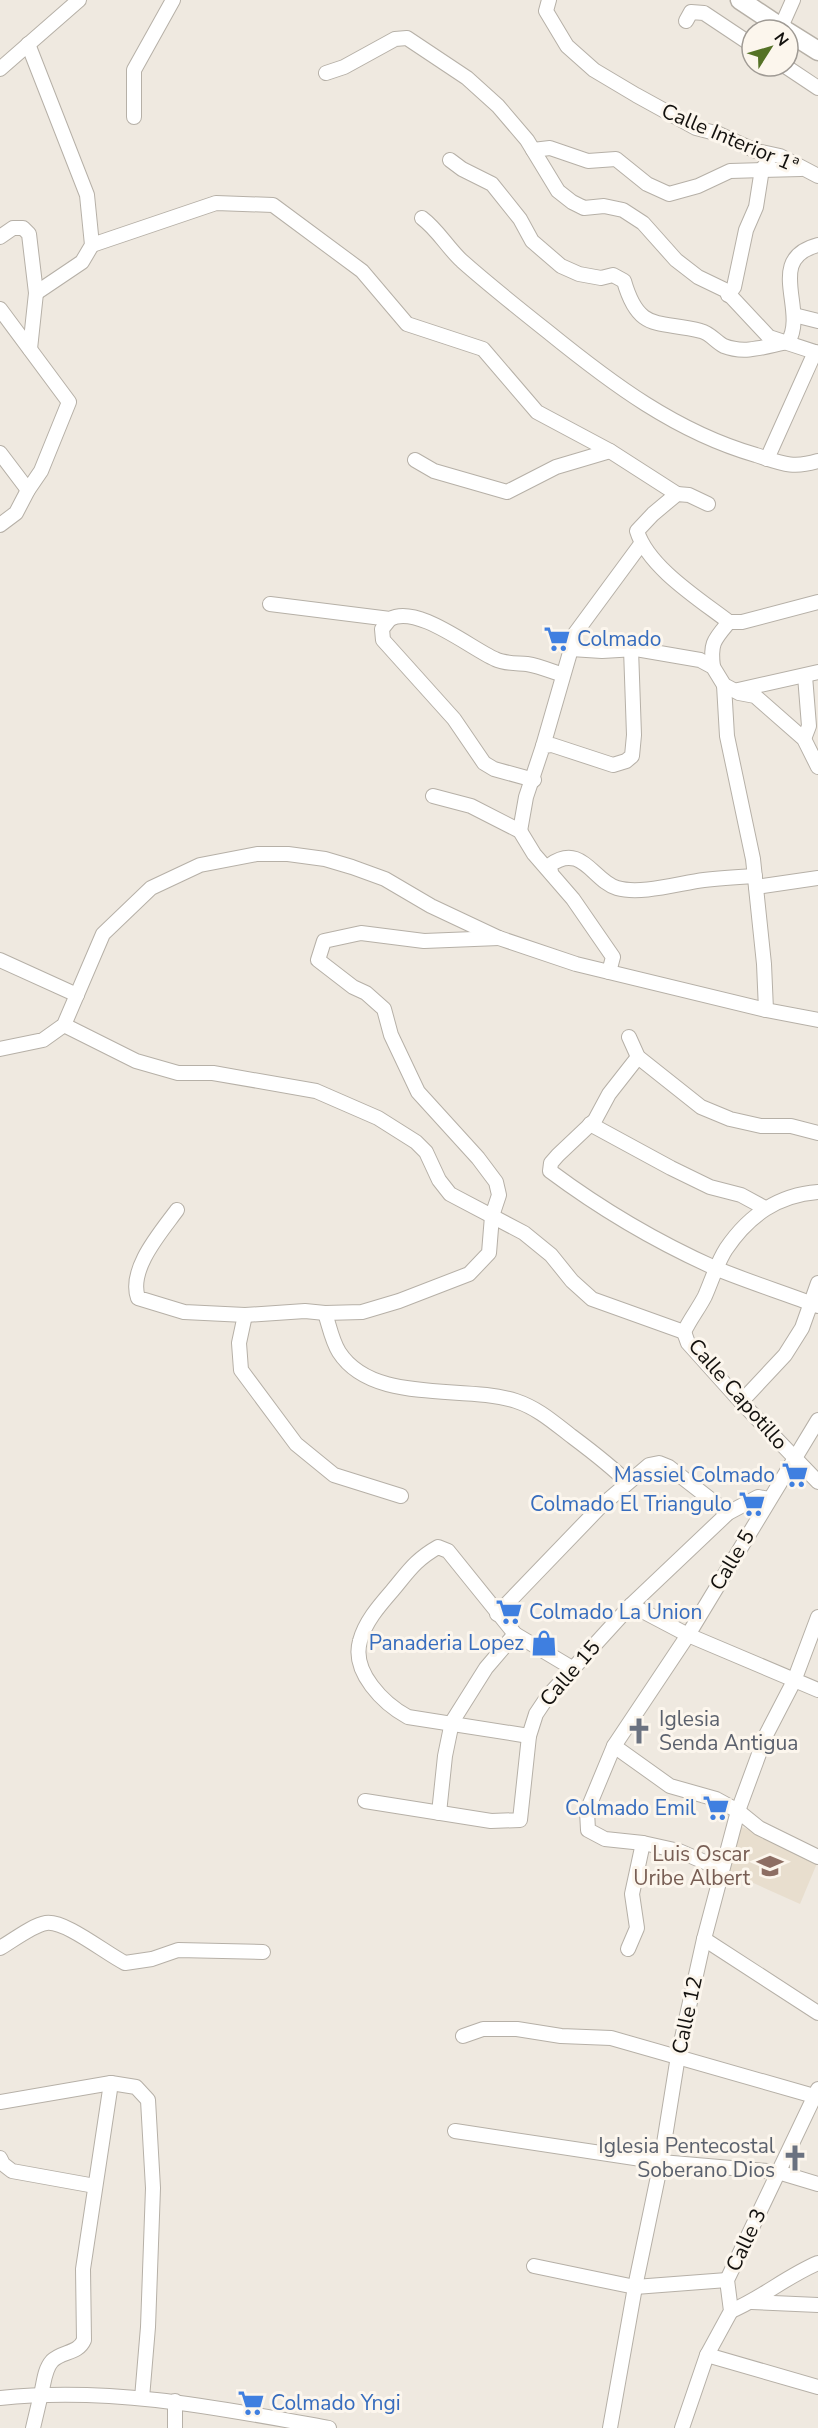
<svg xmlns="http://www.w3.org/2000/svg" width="818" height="2428" font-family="'Nunito Sans',sans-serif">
  <rect width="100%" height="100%" fill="#efe9e0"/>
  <path fill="#e8dece" d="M740 1826 818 1861 800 1904 722 1869Z"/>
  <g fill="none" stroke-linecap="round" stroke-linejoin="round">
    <g stroke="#b6b0a7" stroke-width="16">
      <g id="minor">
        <path d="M549 0 546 11 567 46 594 70 636 95 696 128 719 134 756 151 780 156 818 176"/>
        <path d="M686 21 691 12 704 13 752 45"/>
        <path d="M781 27 793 0"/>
        <path d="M28 44 87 195 92 245 82 262 36 293"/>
        <path d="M785 66 818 88"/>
        <path d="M0 69 79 0"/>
        <path d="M326 73 344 67 395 39 407 38 467 78 498 106 527 140 558 191 572 202 584 208 604 206 623 210 643 223 676 260 698 277 725 290 769 337 818 353"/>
        <path d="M134 117V70L173 0"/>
        <path d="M533 150 550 148 588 161 616 159 647 184 669 194 698 186 730 171 801 169"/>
        <path d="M450 160 462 169 492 184 520 219 532 241 561 266 579 274 601 278 613 275 624 281C639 333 658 320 701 331 710 333 716 342 724 346 744 354 764 347 783 343"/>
        <path d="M422 218C438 230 447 247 462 261 489 285 518 308 547 331 611 383 676 432 756 455 781 463 792 469 818 461"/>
        <path d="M0 237 13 228H23L29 234 36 293 30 349"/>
        <path d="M92 245 216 203 273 205 362 271 407 324 483 349 537 412 610 451 677 494"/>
        <path d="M728 295 734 287 746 230 756 207 762 169 768 162"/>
        <path d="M0 309 69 402 41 471 28 490 16 513 0 525"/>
        <path d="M794 315 818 321"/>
        <path d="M788 342C808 310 764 259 818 245"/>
        <path d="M0 453 28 490"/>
        <path d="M767 459 815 352"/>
        <path d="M415 460 434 471 507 492 556 467 610 451"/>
        <path d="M708 504 689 495 677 494 653 514 637 531C648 567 699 599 729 622H742L818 602"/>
        <path d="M270 604 390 619C417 604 470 648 495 659 505 664 517 663 527 664 539 666 551 671 563 675"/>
        <path d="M390 619 382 629 383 640 454 719 484 763 494 769 534 780"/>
        <path d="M571 649 602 651 636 649 700 660 713 667 724 685 739 693 755 696 804 739 818 767"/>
        <path d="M713 667C710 643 714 640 729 622"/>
        <path d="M724 685 727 736 753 859 764 964 766 1010"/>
        <path d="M738 690 818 672"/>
        <path d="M804 739 809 726 805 676"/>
        <path d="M543 746 571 649V639L641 544"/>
        <path d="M433 796 471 806 520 831 534 854 573 899 613 957 609 972"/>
        <path d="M520 831 526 797 543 746 552 745 613 765 626 761 632 756 634 735 631 649"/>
        <path d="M551 873 550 865C582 842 593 881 617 888 641 895 680 883 704 880 721 878 738 877 755 876"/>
        <path d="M756 887 818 878"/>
        <path d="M0 960 77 995"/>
        <path d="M64 1025 136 1061 178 1073H213L316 1091 378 1118 416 1142 426 1152 439 1180 450 1194 524 1233 551 1255 572 1281 592 1299 684 1332"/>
        <path d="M629 1037 638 1057 701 1107 730 1119 761 1126H791L818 1133"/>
        <path d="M0 1049 43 1040 64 1025 103 934 151 888 200 865 257 854H288L325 859 352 867 385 879 431 906 499 938 576 964 766 1010 818 1020"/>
        <path d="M638 1057 609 1094 595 1120 558 1155 551 1163 550 1171C601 1209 657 1242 715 1268 749 1282 784 1293 818 1306"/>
        <path d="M590 1124 671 1168 710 1187 741 1195 765 1208"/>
        <path d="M177 1210C161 1232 128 1269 138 1298L184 1312 245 1315 305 1311 325 1313 362 1312 399 1301 469 1274 489 1253 492 1216 499 1195 496 1182 478 1158 418 1092 391 1035 384 1009 366 993 353 987 318 960 324 941 361 933 424 941 499 938"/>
        <path d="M325 1313C329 1325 332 1341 339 1352 373 1405 464 1384 516 1401 537 1408 552 1421 570 1435 590 1450 609 1464 627 1482"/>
        <path d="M245 1315 239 1343 241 1370 296 1444 334 1475 401 1496"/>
        <path d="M684 1332C690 1319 699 1308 705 1296 712 1280 717 1263 726 1249 749 1215 778 1195 818 1192"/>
        <path d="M684 1332 688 1343 741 1402 818 1482"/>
        <path d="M741 1402 785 1355 802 1328 818 1283"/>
        <path d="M631 1605 688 1635 818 1690"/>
        <path d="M497 1614 601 1506 649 1465 659 1463 669 1467 728 1513"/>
        <path d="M529 1736 408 1717C384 1704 351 1672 360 1641 365 1622 379 1606 392 1591 408 1572 415 1560 438 1547L448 1551 515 1634 572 1668"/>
        <path d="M614 1746 670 1786 716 1799 738 1811 759 1828 818 1857"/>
        <path d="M365 1801 491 1821 520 1820 529 1736 536 1714 548 1696 631 1605 728 1513 758 1497 769 1499"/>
        <path d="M439 1813 445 1756 452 1722 486 1668 515 1634"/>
        <path d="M721 1869 679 1851 643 1843 605 1839 588 1830 587 1811 614 1746 688 1635 818 1420"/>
        <path d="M704 1939 818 2013"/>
        <path d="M0 1948C12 1941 33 1925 46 1923 65 1920 105 1953 125 1963L152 1959 178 1950 263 1952"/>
        <path d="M628 1949 637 1928 632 1894 643 1843"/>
        <path d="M463 2036 483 2029H517L561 2036 611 2038 814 2096"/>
        <path d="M0 2102 111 2083 136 2087 148 2100 153 2188 148 2327 142 2398"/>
        <path d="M455 2131 661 2162 778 2172 818 2184"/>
        <path d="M0 2158 3 2164 12 2171 95 2186"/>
        <path d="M534 2266 635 2287 727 2280"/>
        <path d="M752 2302 818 2305"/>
        <path d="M731 2311C762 2298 787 2276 818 2263"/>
        <path d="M707 2355 818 2387"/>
        <path d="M41 2394C44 2384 44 2370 52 2361 62 2351 78 2354 84 2340L83 2269 111 2083"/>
        <path d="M0 2398C111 2386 220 2408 329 2428"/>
        <path d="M175 2401V2428"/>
        <path d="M33 2428 41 2394"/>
        <path d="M610 2428 635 2287 661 2162 678 2056 704 1939 738 1811 766 1735 794 1681 818 1617"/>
        <path d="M682 2428 707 2355 731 2311 727 2280 818 2089"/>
      </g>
    </g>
    <g stroke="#b6b0a7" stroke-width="21">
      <g id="major">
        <path d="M740 0 785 30"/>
        <path d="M788 32 818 51"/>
      </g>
    </g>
    <use href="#minor" stroke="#fff" stroke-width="14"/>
    <use href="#major" stroke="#fff" stroke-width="18"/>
  </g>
  <defs>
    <g id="supermarket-bare" transform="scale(2.07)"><path d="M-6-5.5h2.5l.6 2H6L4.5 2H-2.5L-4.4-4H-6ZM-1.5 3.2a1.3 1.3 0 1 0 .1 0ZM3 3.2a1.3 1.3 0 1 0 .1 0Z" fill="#3f7fe0" stroke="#fcf6ed" stroke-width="2.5" paint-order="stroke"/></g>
    <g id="shop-bare" transform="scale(2.07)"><path d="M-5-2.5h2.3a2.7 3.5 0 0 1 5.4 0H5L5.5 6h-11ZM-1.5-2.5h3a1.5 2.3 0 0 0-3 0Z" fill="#3f7fe0" stroke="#fcf6ed" stroke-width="2.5" paint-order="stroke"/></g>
    <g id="church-bare" transform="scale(2.07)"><path d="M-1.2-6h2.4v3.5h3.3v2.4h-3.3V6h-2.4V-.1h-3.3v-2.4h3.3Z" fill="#6b7280" stroke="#fcf6ed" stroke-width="2.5" paint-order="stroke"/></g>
    <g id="school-bare" transform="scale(2.07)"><path d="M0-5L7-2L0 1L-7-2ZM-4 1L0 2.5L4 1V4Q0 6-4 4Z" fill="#8d6e63" stroke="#fcf6ed" stroke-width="2.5" paint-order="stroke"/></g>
  </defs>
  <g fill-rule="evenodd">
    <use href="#supermarket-bare" x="557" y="639"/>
    <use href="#supermarket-bare" x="795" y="1475"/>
    <use href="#supermarket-bare" x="752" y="1504"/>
    <use href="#supermarket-bare" x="509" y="1612"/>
    <use href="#shop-bare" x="544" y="1643"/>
    <use href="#church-bare" x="639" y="1731"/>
    <use href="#supermarket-bare" x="716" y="1808"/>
    <use href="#school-bare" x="770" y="1866"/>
    <use href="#church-bare" x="795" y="2158"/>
    <use href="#supermarket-bare" x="251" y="2403"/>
  </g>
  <g text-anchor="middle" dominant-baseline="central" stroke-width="6" stroke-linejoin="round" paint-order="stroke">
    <g font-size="21" fill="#13110e" stroke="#fcf6ed">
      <text transform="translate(730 138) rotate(23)">Calle Interior 1ª</text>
      <text transform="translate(738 1394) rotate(49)">Calle Capotillo</text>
      <text transform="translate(732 1560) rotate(-59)">Calle 5</text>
      <text transform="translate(570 1673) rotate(-49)">Calle 15</text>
      <text transform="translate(687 2015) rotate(-78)">Calle 12</text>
      <text transform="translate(746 2240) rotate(-65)">Calle 3</text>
    </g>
    <g font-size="21" fill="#366cbe" stroke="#fcf6ed" text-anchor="end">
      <text x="577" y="639" text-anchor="start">Colmado</text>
      <text x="775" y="1475">Massiel Colmado</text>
      <text x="732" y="1504">Colmado El Triangulo</text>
      <text x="529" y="1612" text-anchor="start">Colmado La Union</text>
      <text x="524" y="1643">Panaderia Lopez</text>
      <text x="696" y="1808">Colmado Emil</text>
      <text x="271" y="2403" text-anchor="start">Colmado Yngi</text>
    </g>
    <g font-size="21" fill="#5b616d" stroke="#fcf6ed" text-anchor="start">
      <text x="659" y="1719">Iglesia<tspan x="659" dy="24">Senda Antigua</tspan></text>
      <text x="775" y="2146" text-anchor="end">Iglesia Pentecostal<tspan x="775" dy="24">Soberano Dios</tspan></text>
    </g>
    <g font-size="21" fill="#785e54" stroke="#fcf6ed" text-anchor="end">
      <text x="750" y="1854">Luis Oscar<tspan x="750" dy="24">Uribe Albert</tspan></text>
    </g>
  </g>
  <g transform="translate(770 48) rotate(53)"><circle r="28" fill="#fcf6ed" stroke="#9f9a94" stroke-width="1.5"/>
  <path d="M0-4.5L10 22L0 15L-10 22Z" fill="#557226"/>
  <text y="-9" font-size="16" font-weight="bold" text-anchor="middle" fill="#13110e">N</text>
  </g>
</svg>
